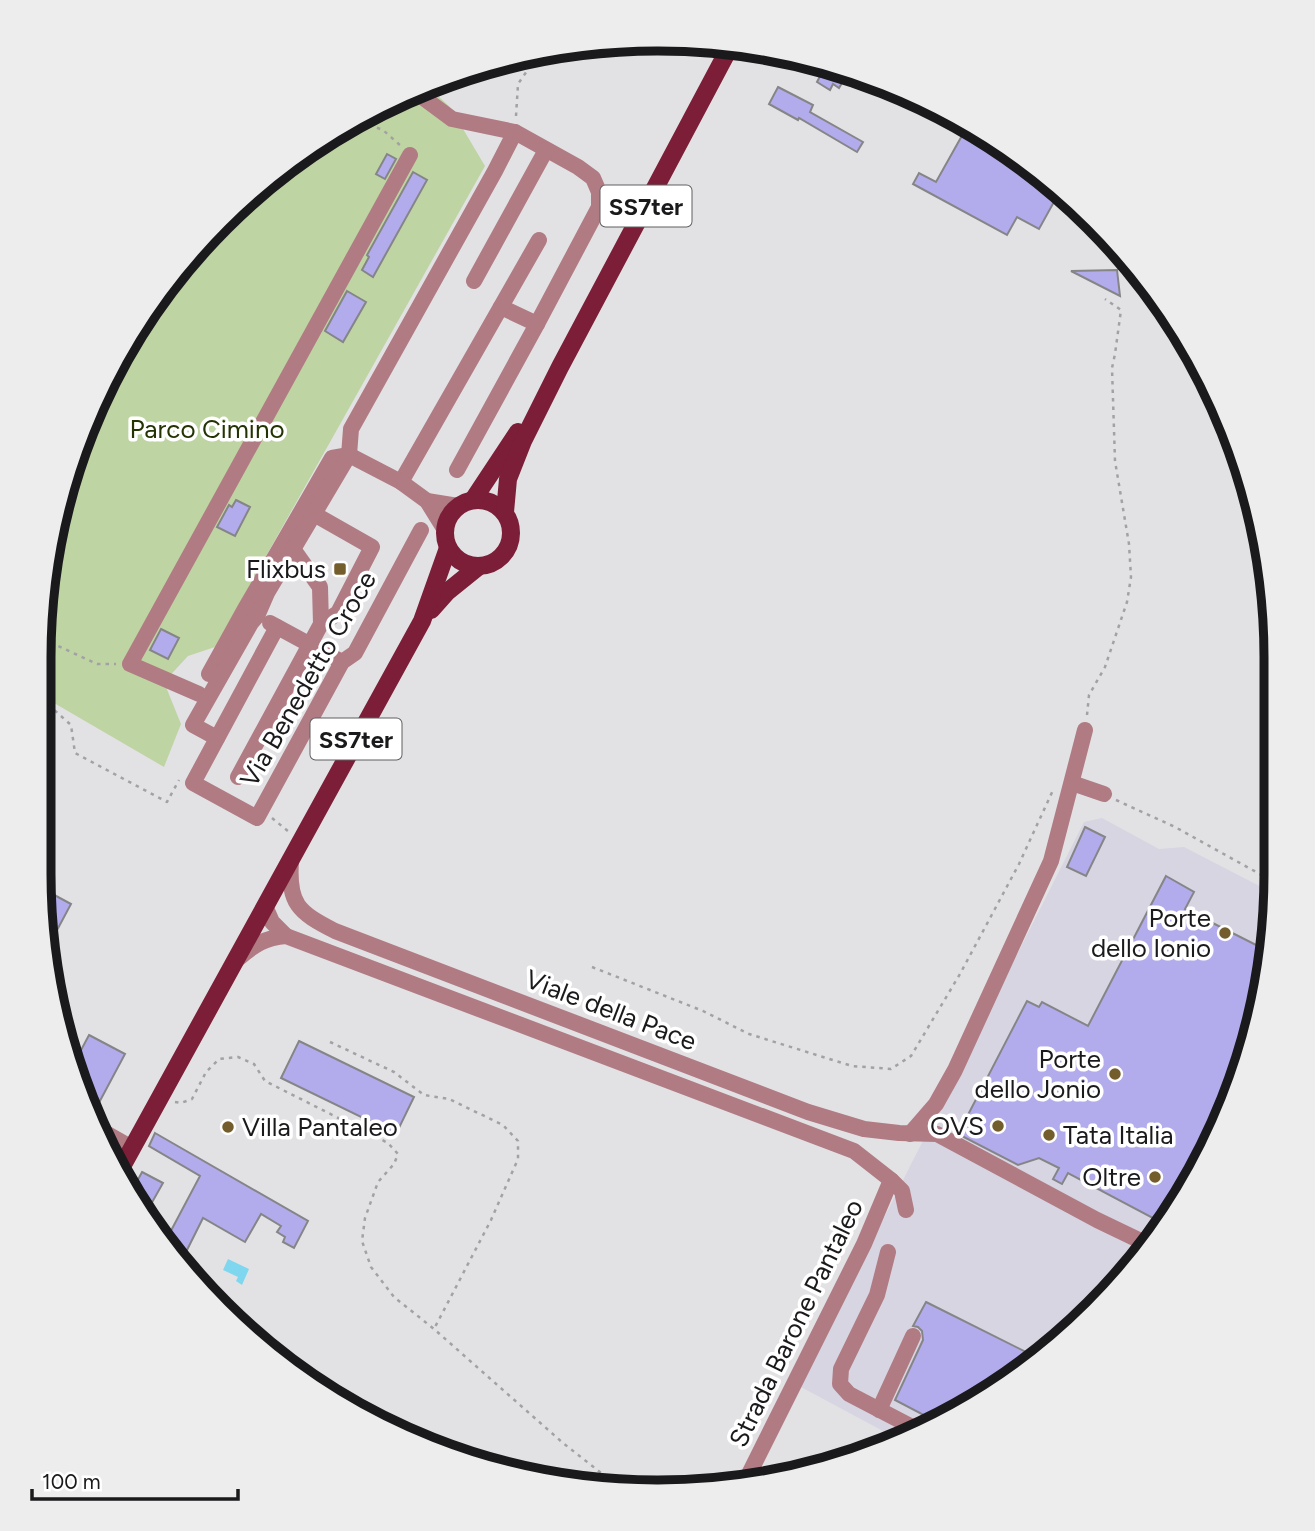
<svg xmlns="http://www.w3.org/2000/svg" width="1315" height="1531" font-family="Figtree,sans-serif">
  <rect width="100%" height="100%" fill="#e2e2e5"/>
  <path fill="#d6d5e1" d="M1102 818 1159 849 1184 847 1275 894 1265 995 1172 1218 1095 1311 1001 1388 898 1439 799 1386 1084 822Z"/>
  <path fill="#bfd4a3" d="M427 86 450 107 485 166 215 647 188 656 164 682 181 724 164 767 42 696 44 577 103 383 167 280 250 192 348 122Z"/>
  <path fill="#7fd7ef" d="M228 1259 249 1269 242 1285 236 1281 238 1277 223 1270Z"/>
  <g fill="#b2acec" stroke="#858588" stroke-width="2">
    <path d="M827 63 849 71 839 88 833 84 830 90 817 82Z"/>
    <path d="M778 87 813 105 810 112 863 142 857 152 799 118 798 120 769 104Z"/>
    <path d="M968 125 1034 166 1060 191 1039 229 1017 217 1007 235 913 184 919 173 936 182Z"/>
    <path d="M387 154 396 159 385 179 376 174Z"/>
    <path d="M413 172 427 180 373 277 362 270 369 257 367 255Z"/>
    <path d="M1117 270 1120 296 1071 271Z"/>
    <path d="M347 291 366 302 343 342 325 331Z"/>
    <path d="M236 500 250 507 235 536 217 527 229 505 232 507Z"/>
    <path d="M161 629 179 638 168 659 150 650Z"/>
    <path d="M1085 827 1105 837 1086 876 1067 867Z"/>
    <path d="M1166 876 1194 892 1185 909 1268 951 1265 957 1268 959 1265 995 1230 1110 1172 1218 1166 1225 1068 1173 1062 1184 1053 1179 1059 1168 1039 1158 1018 1165 958 1134 1027 1001 1039 1007 1042 1002 1088 1026Z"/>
    <path d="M45 890 71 904 48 947 41 896Z"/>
    <path d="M89 1035 125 1054 94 1112 88 1108 72 1067Z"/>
    <path d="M299 1041 414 1097 396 1134 281 1078Z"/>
    <path d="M155 1133 308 1221 294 1248 283 1242 285 1237 277 1232 281 1226 261 1214 245 1242 203 1218 180 1264 165 1242 200 1176 149 1146Z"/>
    <path d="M142 1172 163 1183 150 1206 137 1199 132 1191Z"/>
    <path d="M926 1302 1038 1358 1001 1388 935 1421 895 1400 923 1340 922 1331 918 1327 913 1326Z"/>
  </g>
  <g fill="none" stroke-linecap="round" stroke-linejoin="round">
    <g stroke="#a2a2a5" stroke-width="2.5" stroke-dasharray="3.5 5" stroke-linecap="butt">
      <path d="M516 116 518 84 540 52"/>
      <path d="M353 119 383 130 401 146"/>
      <path d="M43 639 97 664H116"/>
      <path d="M42 699 71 725 75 753 167 802 179 780"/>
      <path d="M1087 715 1089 695 1105 667 1127 602 1131 577 1129 544 1115 461 1112 368 1115 354 1121 310 1105 299"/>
      <path d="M1116 800 1175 827 1276 883"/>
      <path d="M272 818 289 832"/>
      <path d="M592 967 703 1011 749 1034 852 1066 891 1069 911 1056 960 974 1019 864 1054 788"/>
      <path d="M330 1042 394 1072 424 1095 449 1099 503 1125 518 1141V1159L491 1220 434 1329"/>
      <path d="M175 1102 181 1103 192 1099 206 1072 219 1059 238 1057 254 1064 265 1081 388 1143 398 1154 394 1164 378 1182 365 1218 362 1241 371 1267 394 1297 434 1329 563 1443 619 1487"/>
    </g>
    <g stroke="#b17b83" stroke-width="16">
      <path d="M419 89 425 99 452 119 515 132 578 167 593 178 599 192V207L537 324 457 470"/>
      <path d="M474 281 546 150"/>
      <path d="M501 307 537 324"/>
      <path d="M401 482 539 240"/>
      <path d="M427 501 458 506"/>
      <path d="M314 514 372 547 338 613 321 624"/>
      <path d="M270 623 342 662"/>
      <path d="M277 627 193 783 257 818 342 662 355 653 421 530"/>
      <path d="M209 674 245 609 332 458 349 455 401 482 427 501 445 530"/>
      <path d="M199 694 130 664 410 155"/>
      <path d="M217 738 193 725 251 623 257 616 267 593 349 455 351 429 495 171 515 132"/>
      <path d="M238 777 321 624 320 587 293 549"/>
      <path d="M1072 783 1104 794"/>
      <path d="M291 861C288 904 298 912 335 931L808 1112 864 1129 899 1133 937 1134 1097 1220 1149 1245"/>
      <path d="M265 906 272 922 286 936"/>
      <path d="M239 958C255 944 265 938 286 936L854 1151 891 1180 902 1191 906 1210"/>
      <path d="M95 1127 132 1148"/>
      <path d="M910 1134 936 1104 955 1070 1051 861 1085 730"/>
      <path d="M888 1252 877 1295 841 1369 840 1384 849 1394 918 1430"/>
      <path d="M879 1410 913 1336"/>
      <path d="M743 1486 864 1244 891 1180"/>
    </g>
    <g stroke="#7c1e38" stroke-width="18">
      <circle cx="478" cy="533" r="33"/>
      <path d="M473 500 518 432"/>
      <path d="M505 512 508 479 523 441 560 367 731 45"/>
      <path d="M431 610 447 592 478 567"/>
      <path d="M119 1172 422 621 448 548"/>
    </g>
  </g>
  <g fill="#745d2d" stroke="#fff" stroke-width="2.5">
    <rect x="333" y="562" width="14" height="14" rx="3.5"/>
    <circle cx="1225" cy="933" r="7"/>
    <circle cx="1115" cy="1074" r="7"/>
    <circle cx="998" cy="1126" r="7"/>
    <circle cx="228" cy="1127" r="7"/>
    <circle cx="1049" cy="1135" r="7"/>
    <circle cx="1155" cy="1177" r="7"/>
  </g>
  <g text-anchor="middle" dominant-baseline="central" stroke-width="7" stroke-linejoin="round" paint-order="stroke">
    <g fill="#fff" stroke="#5f5f60" stroke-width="2">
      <rect x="600.5" y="185.5" width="91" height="41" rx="5"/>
      <rect x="310.5" y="718.5" width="91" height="41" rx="5"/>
    </g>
    <g font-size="24" font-weight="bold" fill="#1a1a1c">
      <text x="646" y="206">SS7ter</text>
      <text x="356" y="739">SS7ter</text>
    </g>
    <g font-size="26" fill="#233303" stroke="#fff">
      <text x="207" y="429">Parco Cimino</text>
    </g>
    <g font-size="26" fill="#1a1a1c" stroke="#fff" text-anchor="end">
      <text x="326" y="569">Flixbus</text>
      <text x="1211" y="918">Porte<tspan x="1211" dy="30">dello Ionio</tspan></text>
      <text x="1101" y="1059">Porte<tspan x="1101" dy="30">dello Jonio</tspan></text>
      <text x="984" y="1126">OVS</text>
      <text x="242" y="1127" text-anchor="start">Villa Pantaleo</text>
      <text x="1063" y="1135" text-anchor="start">Tata Italia</text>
      <text x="1141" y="1177">Oltre</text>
    </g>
    <g font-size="26" fill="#1a1a1c" stroke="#fff">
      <text transform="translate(308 679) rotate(-60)">Via Benedetto Croce</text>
      <text transform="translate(611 1010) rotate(21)">Viale della Pace</text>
      <text transform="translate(796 1323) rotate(-64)">Strada Barone Pantaleo</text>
    </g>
  </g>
  <path d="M0 0H1315V1531H0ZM657 51H658A606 606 0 0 1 1264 657V874A606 606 0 0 1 658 1480H657A606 606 0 0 1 51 874V657A606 606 0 0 1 657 51Z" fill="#ededed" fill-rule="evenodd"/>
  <path fill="none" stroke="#1a1a1c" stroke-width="9" d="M657 51H658A606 606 0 0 1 1264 657V874A606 606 0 0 1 658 1480H657A606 606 0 0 1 51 874V657A606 606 0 0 1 657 51Z"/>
  <path d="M32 1489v10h206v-10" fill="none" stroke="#1a1a1c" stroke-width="3.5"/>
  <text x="42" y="1489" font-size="21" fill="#1a1a1c" stroke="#ffffff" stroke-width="5" paint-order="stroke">100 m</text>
</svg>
